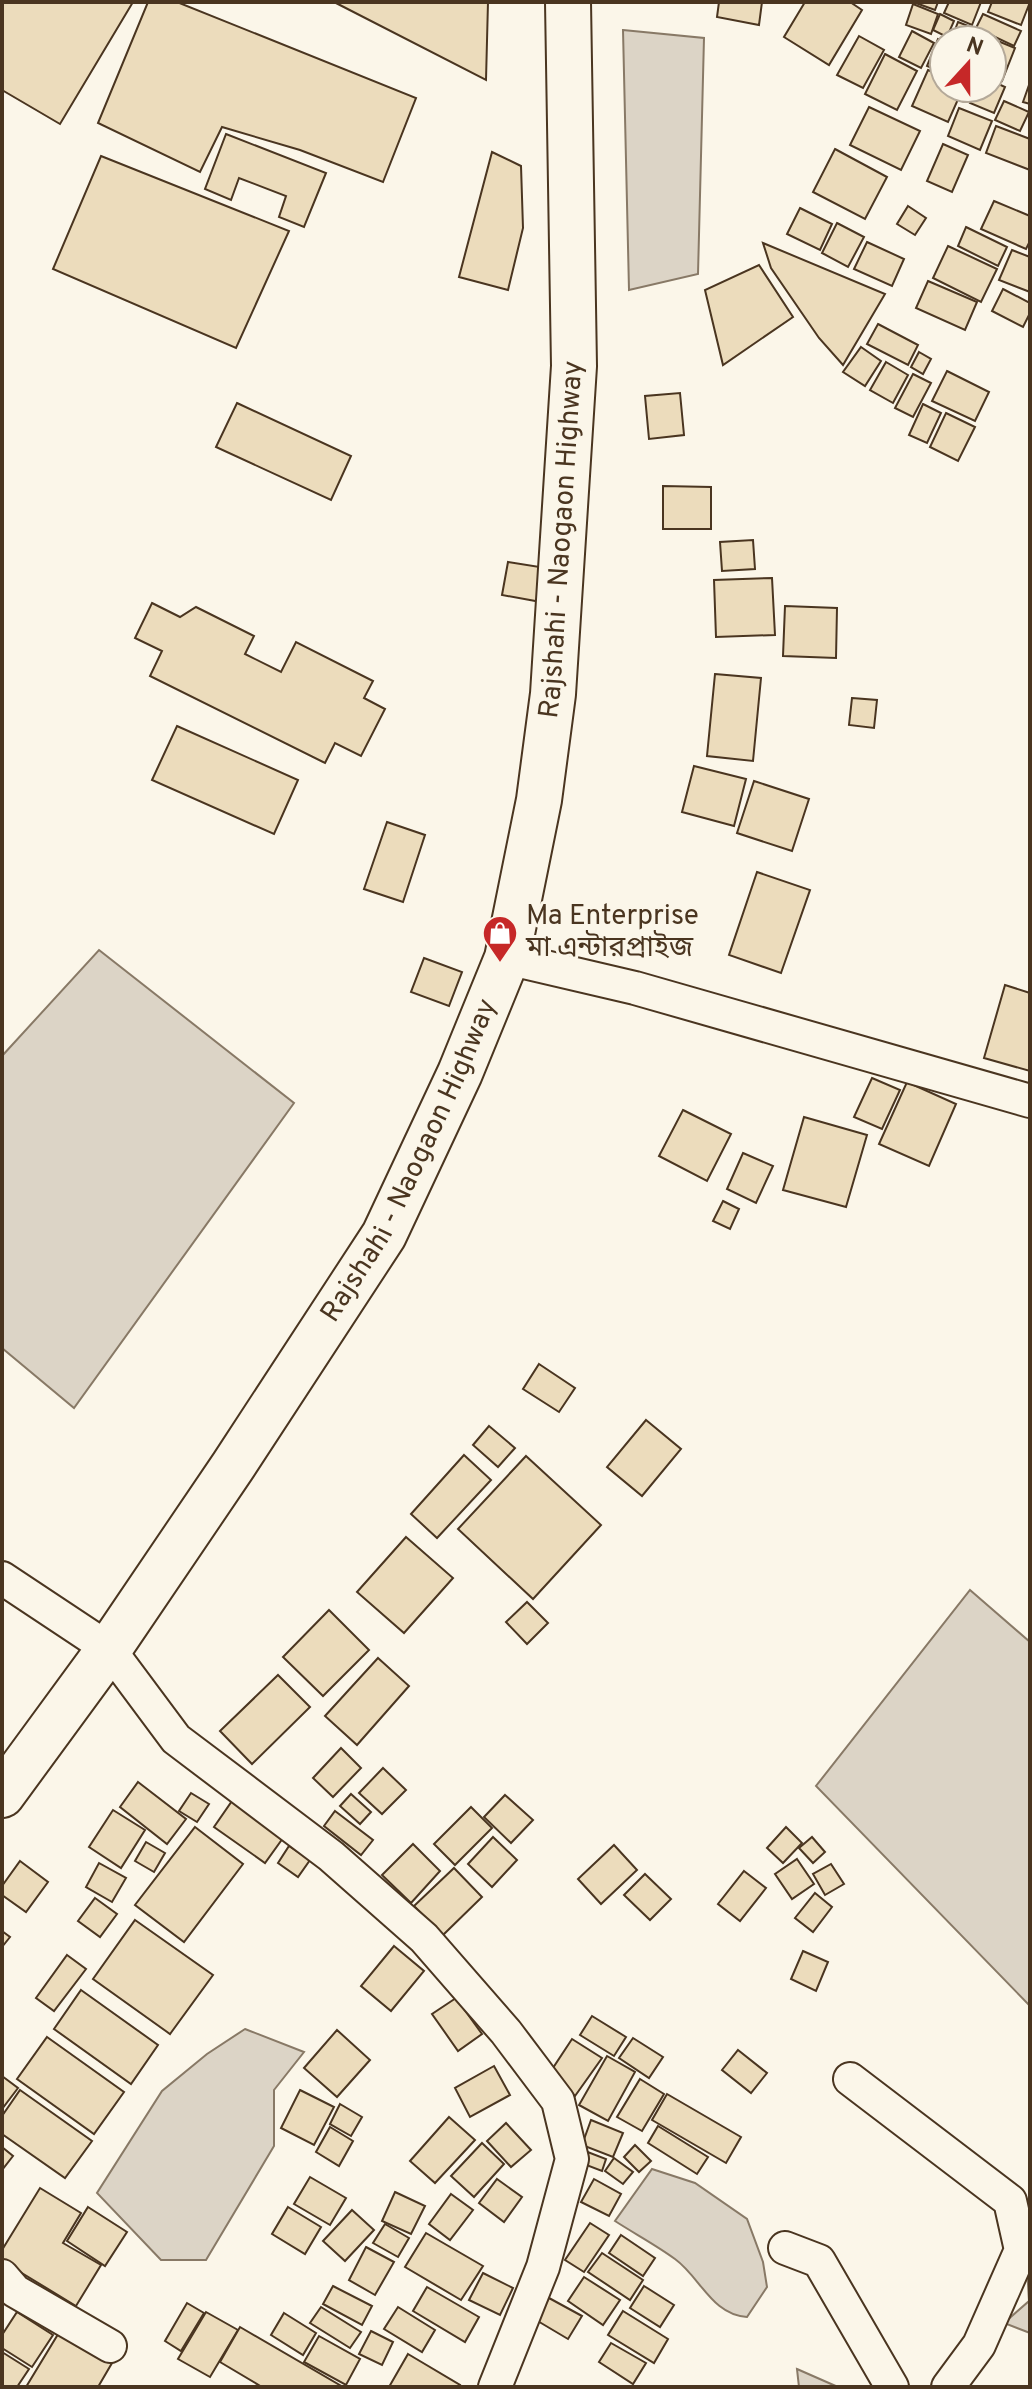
<svg xmlns="http://www.w3.org/2000/svg" width="1032" height="2389" font-family="Overpass,'Noto Sans Bengali',sans-serif">
  <rect width="100%" height="100%" fill="#fbf6e9"/>
  <g fill="#dcd4c6" stroke="#887966" stroke-width="2">
    <path d="M623 30 704 38 698 274 629 290Z"/>
    <path d="M99 950 294 1103 74 1408 2 1348V1056Z"/>
    <path d="M970 1590 1030 1642V2006L816 1786Z"/>
    <path d="M245 2029 304 2052 274 2090V2146L206 2260H161L97 2193 162 2091 207 2054Z"/>
    <path d="M652 2169 695 2183 747 2219 763 2262 767 2287 747 2317C712 2315 700 2277 675 2259 656 2245 635 2234 615 2221Z"/>
    <path d="M1027 2267H1030V2333L1004 2323 1029 2301Z"/>
    <path d="M797 2369 838 2387H799Z"/>
  </g>
  <g fill="#ecdcbc" stroke="#4a3520" stroke-width="2">
    <path d="M2 2H133L60 124 2 90Z"/>
    <path d="M148 2H177L416 98 383 182 300 150 222 127 200 172 98 123Z"/>
    <path d="M334 2H488L486 80Z"/>
    <path d="M719 2H762L759 25 717 17Z"/>
    <path d="M805 2H850L862 10 829 65 784 37Z"/>
    <path d="M913 2H938L935 10Z"/>
    <path d="M949 2H981L972 25 944 13Z"/>
    <path d="M992 2H1030L1021 25 988 12Z"/>
    <path d="M913 4 938 14 931 34 906 25Z"/>
    <path d="M940 14 954 21 947 37 933 30Z"/>
    <path d="M983 14 1021 31 1014 46 976 28Z"/>
    <path d="M958 22 971 27 967 40 952 38Z"/>
    <path d="M973 30 990 36 988 40H969Z"/>
    <path d="M912 31 934 43 921 68 899 57Z"/>
    <path d="M859 36 884 50 863 88 837 75Z"/>
    <path d="M938 39 944 41V73L927 66Z"/>
    <path d="M993 39 1015 48 1002 81 992 77Z"/>
    <path d="M885 54 917 71 897 110 865 94Z"/>
    <path d="M928 70 944 77V88H963L948 122 912 106Z"/>
    <path d="M992 81 1005 87 994 113 970 103 976 88H992Z"/>
    <path d="M1029 85H1030V104L1023 102Z"/>
    <path d="M1004 101 1029 112 1020 131 995 120Z"/>
    <path d="M869 107 920 131 901 170 850 145Z"/>
    <path d="M959 108 992 121 980 150 948 136Z"/>
    <path d="M996 126 1030 139V170L986 153Z"/>
    <path d="M226 134 326 173 304 227 279 217 286 196 239 178 231 200 205 189Z"/>
    <path d="M943 144 968 155 952 192 927 181Z"/>
    <path d="M835 149 887 177 865 219 813 192Z"/>
    <path d="M492 152 521 166 523 228 508 290 459 277Z"/>
    <path d="M101 156 289 231 236 348 53 269Z"/>
    <path d="M994 201 1030 216V241L1026 249 981 229Z"/>
    <path d="M908 206 926 218 915 235 897 224Z"/>
    <path d="M800 208 832 224 820 250 787 234Z"/>
    <path d="M837 223 864 237 848 267 822 253Z"/>
    <path d="M966 227 1007 247 998 266 958 246Z"/>
    <path d="M867 242 904 259 892 286 854 269Z"/>
    <path d="M763 243 885 294 843 365 819 338 771 268Z"/>
    <path d="M948 246 997 269 981 302 933 278Z"/>
    <path d="M1012 250 1030 257V292L999 280Z"/>
    <path d="M759 265 793 317 723 365 705 290Z"/>
    <path d="M928 281 977 302 965 330 916 308Z"/>
    <path d="M1003 289 1030 303V313L1023 327 992 311Z"/>
    <path d="M878 324 918 345 908 365 867 344Z"/>
    <path d="M861 347 881 361 865 386 843 372Z"/>
    <path d="M919 352 931 359 923 374 911 367Z"/>
    <path d="M886 362 908 375 893 403 870 390Z"/>
    <path d="M947 371 989 392 975 421 932 401Z"/>
    <path d="M913 374 931 383 913 417 895 408Z"/>
    <path d="M680 393 684 435 649 439 645 396Z"/>
    <path d="M237 403 351 456 331 500 216 447Z"/>
    <path d="M923 404 941 413 927 443 909 435Z"/>
    <path d="M946 413 975 427 958 461 930 447Z"/>
    <path d="M663 486 711 487V529H663Z"/>
    <path d="M753 540 755 569 722 571 720 542Z"/>
    <path d="M508 562 546 568 541 602 502 595Z"/>
    <path d="M772 578 775 635 716 637 714 580Z"/>
    <path d="M152 603 180 617 196 607 254 636 245 654 281 672 296 642 373 681 364 698 385 709 361 756 335 743 325 763 150 676 162 651 135 638Z"/>
    <path d="M785 606 837 608 836 658 783 656Z"/>
    <path d="M715 674 761 678 753 761 707 756Z"/>
    <path d="M852 698 877 700 874 728 849 725Z"/>
    <path d="M177 726 298 780 274 834 152 780Z"/>
    <path d="M694 766 746 779 734 826 682 812Z"/>
    <path d="M754 781 809 799 792 851 737 833Z"/>
    <path d="M387 822 425 835 403 902 364 889Z"/>
    <path d="M757 872 810 890 781 973 729 955Z"/>
    <path d="M424 958 462 972 449 1006 411 992Z"/>
    <path d="M1005 985 1030 993V1071L984 1058Z"/>
    <path d="M872 1078 900 1090 882 1129 854 1117Z"/>
    <path d="M907 1082 956 1104 929 1166 879 1144Z"/>
    <path d="M683 1110 731 1134 707 1181 659 1156Z"/>
    <path d="M804 1117 867 1135 846 1207 783 1190Z"/>
    <path d="M743 1153 773 1166 756 1203 727 1189Z"/>
    <path d="M723 1201 739 1209 730 1229 713 1221Z"/>
    <path d="M539 1364 575 1388 559 1412 523 1389Z"/>
    <path d="M646 1420 681 1449 642 1496 607 1467Z"/>
    <path d="M489 1426 515 1448 498 1467 473 1445Z"/>
    <path d="M464 1455 491 1480 437 1538 411 1514Z"/>
    <path d="M526 1456 601 1525 533 1599 458 1529Z"/>
    <path d="M406 1537 453 1578 404 1633 357 1592Z"/>
    <path d="M527 1602 548 1623 527 1644 506 1622Z"/>
    <path d="M329 1610 369 1650 323 1696 283 1657Z"/>
    <path d="M378 1658 409 1686 357 1745 325 1716Z"/>
    <path d="M278 1675 310 1707 252 1764 220 1731Z"/>
    <path d="M341 1748 361 1768 333 1797 313 1778Z"/>
    <path d="M383 1768 406 1790 382 1814 359 1793Z"/>
    <path d="M138 1782 186 1819 167 1844 120 1807Z"/>
    <path d="M191 1793 209 1804 197 1822 179 1811Z"/>
    <path d="M351 1794 371 1812 360 1824 340 1806Z"/>
    <path d="M505 1795 533 1820 511 1843 484 1817Z"/>
    <path d="M232 1801 283 1838 265 1863 214 1827Z"/>
    <path d="M471 1807 492 1828 455 1865 434 1844Z"/>
    <path d="M113 1810 145 1830 121 1868 89 1847Z"/>
    <path d="M335 1811 373 1840 361 1855 324 1826Z"/>
    <path d="M195 1827 243 1864 184 1942 135 1905Z"/>
    <path d="M786 1827 802 1843 783 1863 767 1848Z"/>
    <path d="M493 1837 517 1860 492 1887 468 1864Z"/>
    <path d="M812 1837 825 1852 813 1863 799 1848Z"/>
    <path d="M146 1842 165 1853 154 1872 135 1861Z"/>
    <path d="M413 1844 440 1871 411 1903 382 1875Z"/>
    <path d="M614 1845 637 1870 601 1904 578 1879Z"/>
    <path d="M289 1846 310 1860 298 1877 278 1863Z"/>
    <path d="M797 1859 814 1884 792 1899 775 1874Z"/>
    <path d="M20 1861 48 1882 26 1912 2 1895V1886Z"/>
    <path d="M99 1863 126 1878 112 1902 86 1887Z"/>
    <path d="M831 1864 844 1884 825 1895 813 1874Z"/>
    <path d="M454 1868 482 1897 443 1935 414 1906Z"/>
    <path d="M744 1871 766 1888 740 1921 718 1904Z"/>
    <path d="M645 1874 671 1899 650 1920 624 1895Z"/>
    <path d="M815 1893 832 1907 813 1932 795 1918Z"/>
    <path d="M95 1898 117 1914 100 1937 78 1921Z"/>
    <path d="M135 1920 213 1975 170 2034 93 1979Z"/>
    <path d="M2 1931 10 1937 2 1947Z"/>
    <path d="M394 1946 424 1971 391 2011 361 1986Z"/>
    <path d="M803 1951 828 1962 816 1991 791 1979Z"/>
    <path d="M67 1955 86 1969 54 2011 36 1998Z"/>
    <path d="M81 1990 158 2045 131 2084 54 2029Z"/>
    <path d="M456 1998 482 2034 458 2051 432 2014Z"/>
    <path d="M592 2016 626 2037 614 2056 580 2035Z"/>
    <path d="M337 2030 370 2060 337 2097 304 2068Z"/>
    <path d="M47 2037 124 2092 94 2134 17 2079Z"/>
    <path d="M633 2038 663 2057 649 2078 619 2058Z"/>
    <path d="M572 2039 602 2058 575 2096 551 2071Z"/>
    <path d="M738 2050 767 2073 751 2093 722 2070Z"/>
    <path d="M607 2056 635 2072 608 2121 579 2105Z"/>
    <path d="M494 2066 510 2095 470 2117 455 2088Z"/>
    <path d="M2 2076 18 2088 2 2109Z"/>
    <path d="M640 2079 664 2094 642 2131 617 2117Z"/>
    <path d="M20 2090 92 2141 65 2178 2 2134V2116Z"/>
    <path d="M300 2090 334 2107 314 2145 281 2128Z"/>
    <path d="M667 2094 741 2137 726 2163 652 2120Z"/>
    <path d="M340 2104 362 2117 351 2136 330 2124Z"/>
    <path d="M449 2117 475 2140 435 2183 410 2161Z"/>
    <path d="M591 2120 623 2133 613 2157 582 2145Z"/>
    <path d="M506 2123 531 2150 511 2167 487 2141Z"/>
    <path d="M658 2126 708 2157 697 2174 648 2143Z"/>
    <path d="M330 2127 353 2141 339 2166 316 2152Z"/>
    <path d="M482 2143 504 2164 474 2197 451 2176Z"/>
    <path d="M635 2145 651 2161 639 2172 624 2157Z"/>
    <path d="M2 2147 13 2156 2 2170Z"/>
    <path d="M585 2151 606 2159 602 2171 581 2163Z"/>
    <path d="M614 2158 633 2172 623 2184 605 2171Z"/>
    <path d="M310 2177 346 2198 330 2225 294 2204Z"/>
    <path d="M497 2179 522 2197 504 2222 479 2203Z"/>
    <path d="M594 2179 621 2194 609 2216 581 2202Z"/>
    <path d="M40 2188 81 2213 63 2243 101 2265 76 2306 2 2261V2250Z"/>
    <path d="M395 2192 425 2206 411 2234 382 2221Z"/>
    <path d="M451 2194 473 2210 450 2240 429 2224Z"/>
    <path d="M88 2207 127 2232 105 2266 67 2241Z"/>
    <path d="M288 2207 321 2227 305 2254 272 2234Z"/>
    <path d="M352 2210 374 2230 345 2261 323 2241Z"/>
    <path d="M590 2223 609 2235 584 2272 565 2260Z"/>
    <path d="M385 2224 409 2238 398 2257 373 2243Z"/>
    <path d="M426 2233 483 2266 461 2300 405 2267Z"/>
    <path d="M621 2235 655 2258 643 2276 609 2253Z"/>
    <path d="M366 2247 394 2262 375 2295 349 2280Z"/>
    <path d="M602 2253 643 2280 630 2300 588 2272Z"/>
    <path d="M483 2273 513 2288 500 2315 469 2300Z"/>
    <path d="M584 2277 620 2300 603 2325 568 2301Z"/>
    <path d="M333 2286 372 2306 362 2325 323 2304Z"/>
    <path d="M644 2286 674 2305 660 2327 630 2308Z"/>
    <path d="M427 2287 479 2317 465 2342 413 2311Z"/>
    <path d="M549 2298 582 2316 568 2339 536 2320Z"/>
    <path d="M187 2303 204 2313 181 2351 165 2341Z"/>
    <path d="M321 2307 361 2332 350 2348 310 2323Z"/>
    <path d="M398 2307 435 2330 422 2352 384 2329Z"/>
    <path d="M623 2311 668 2339 654 2363 608 2335Z"/>
    <path d="M17 2312 53 2335 32 2367 2 2348V2335Z"/>
    <path d="M206 2312 238 2330 210 2377 178 2359Z"/>
    <path d="M284 2313 316 2333 303 2355 271 2335Z"/>
    <path d="M240 2327 343 2387H262L220 2362Z"/>
    <path d="M60 2331 112 2363 98 2387H26Z"/>
    <path d="M371 2331 393 2342 382 2365 359 2354Z"/>
    <path d="M319 2336 360 2359 346 2385 304 2362Z"/>
    <path d="M611 2343 646 2363 633 2384 599 2362Z"/>
    <path d="M2 2352 29 2369 17 2387H2Z"/>
    <path d="M408 2354 460 2385 459 2387H389Z"/>
  </g>
  <g fill="none" stroke-linecap="round" stroke-linejoin="round">
    <g stroke="#4a3520" stroke-width="36">
      <g id="street">
        <path d="M507 958 635 988 1030 1101"/>
        <path d="M2 1578 109 1649 176 1739 331 1856 424 1938 506 2032 558 2101 572 2159 543 2267 495 2387"/>
        <path d="M850 2079 1010 2201 1021 2250 979 2345 948 2387"/>
        <path d="M785 2248 819 2261 892 2387"/>
        <path d="M2 2276 15 2291 110 2346"/>
      </g>
    </g>
    <g stroke="#4a3520" stroke-width="48">
      <g id="primary">
        <path id="s1" d="M2 1795 109 1649 233 1466 384 1235 460 1073 507 958 539 800 553 694 574 366 568 2"/>
      </g>
    </g>
    <use href="#street" stroke="#fbf6e9" stroke-width="32"/>
    <use href="#primary" stroke="#fbf6e9" stroke-width="44"/>
  </g>
  <defs>
    <g id="shop-pin" transform="scale(1.8)"><path d="M0 17L-7.5 6A9.5 9.5 0 1 1 7.5 6Z" fill="#c62828" stroke="#fbf6e9"/><path d="M-5-2.5h2.3a2.7 3.5 0 0 1 5.4 0H5L5.5 6h-11ZM-1.5-2.5h3a1.5 2.3 0 0 0-3 0Z" fill="#fff"/></g>
  </defs>
  <g fill-rule="evenodd">
    <use href="#shop-pin" x="500" y="933"/>
  </g>
  <g text-anchor="middle" dominant-baseline="central" stroke-width="6" stroke-linejoin="round" paint-order="stroke">
    <g font-size="28" fill="#4a3520" stroke="#fbf6e9">
      <text stroke="none"><textPath href="#s1" startOffset="1404">Rajshahi - Naogaon Highway</textPath></text>
      <text stroke="none"><textPath href="#s1" startOffset="756">Rajshahi - Naogaon Highway</textPath></text>
    </g>
    <g font-size="28" fill="#4a3520" stroke="#fbf6e9" text-anchor="start">
      <text x="526" y="917">Ma Enterprise<tspan x="526" dy="32">মা এন্টারপ্রাইজ</tspan></text>
    </g>
  </g>
  <rect width="1032" height="2389" fill="none" stroke="#4a3520" stroke-width="8"/>
  <g transform="translate(968 64) rotate(21)"><circle r="38" fill="#fbf6e9" stroke="#b4a999" stroke-width="2"/>
  <path d="M0-6L14 30L0 20L-14 30Z" fill="#c62828"/>
  <text y="-12" font-size="22" font-weight="bold" text-anchor="middle" fill="#4a3520">N</text>
  </g>
</svg>
